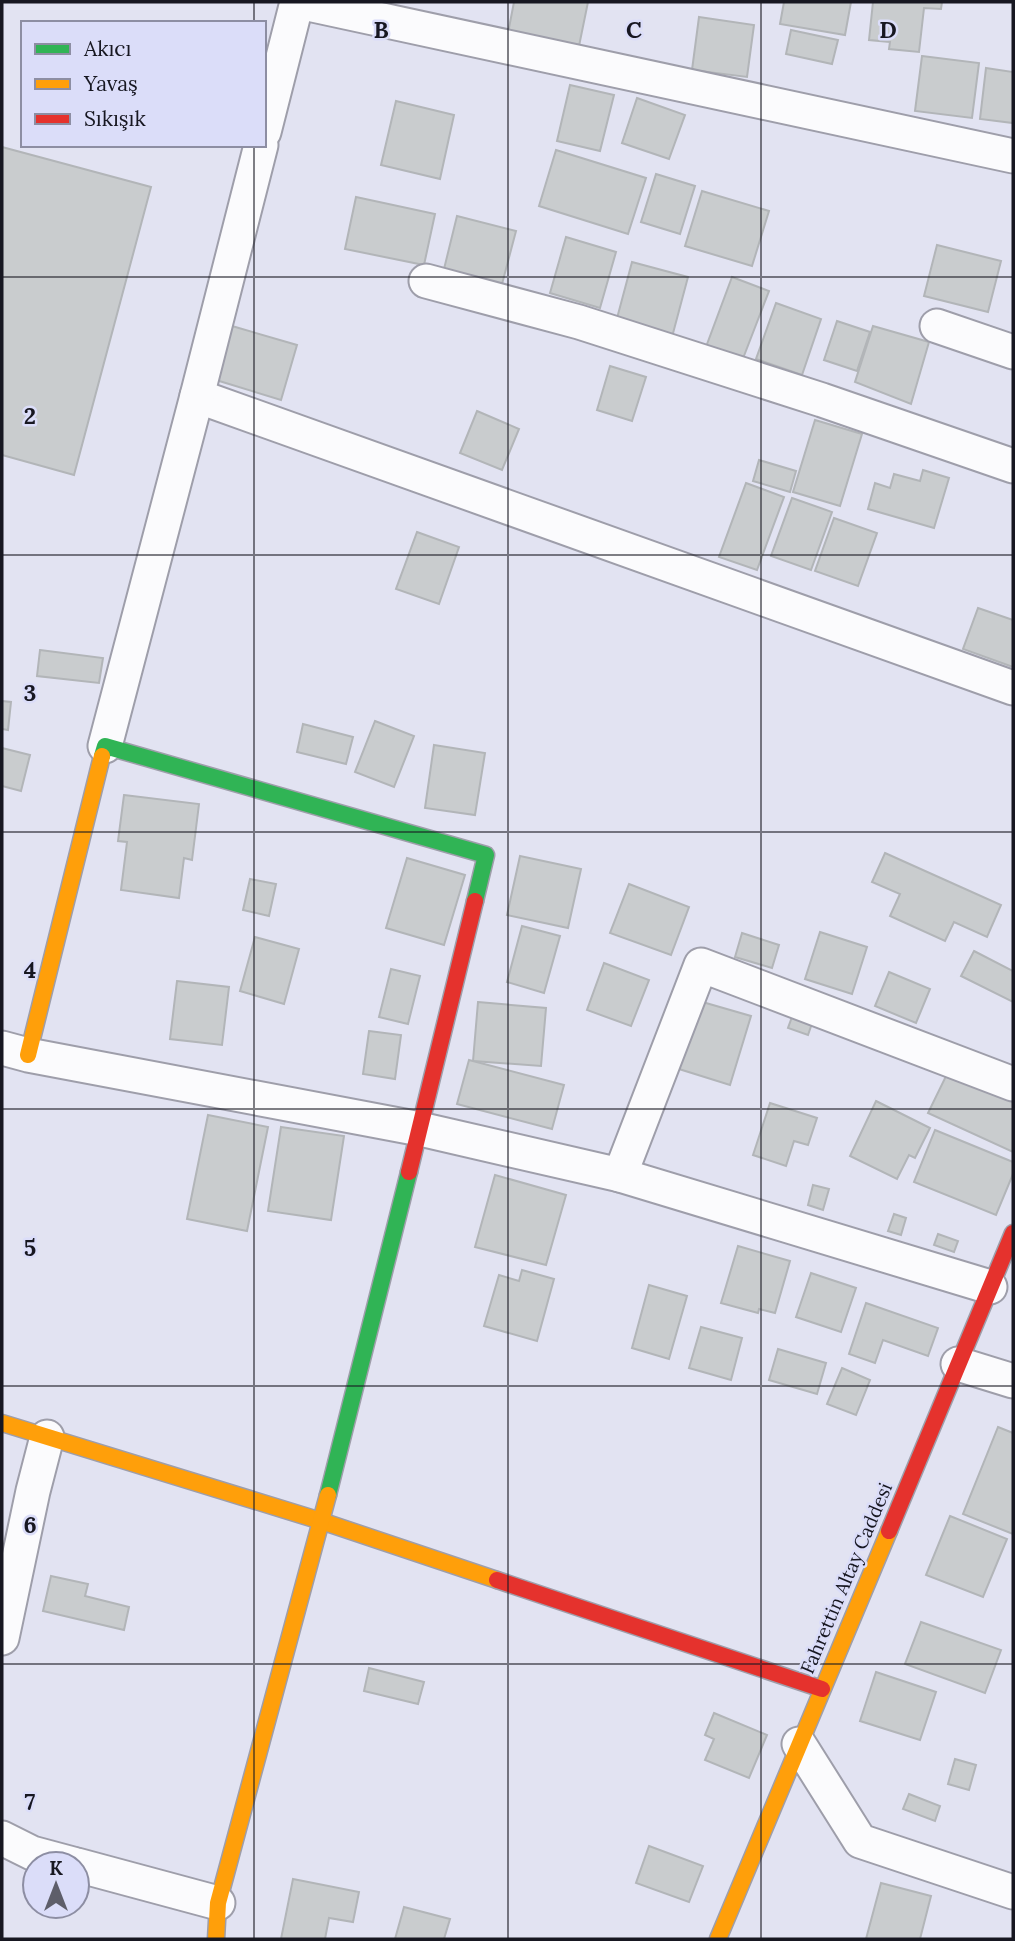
<svg xmlns="http://www.w3.org/2000/svg" width="1015" height="1941" font-family="Lora,serif">
  <rect width="100%" height="100%" fill="#e2e3f2"/>
  <g fill="#c9ccce" stroke="#b2b5b8" stroke-width="2">
    <path d="M514 2H588L579 46 508 33Z"/>
    <path d="M784 2H851L845 35 780 24Z"/>
    <path d="M873 2H942L941 9 924 8 919 52 889 49 890 42 869 40Z"/>
    <path d="M699 17 754 25 747 77 692 70Z"/>
    <path d="M791 30 838 40 832 64 786 54Z"/>
    <path d="M922 56 979 63 972 118 915 111Z"/>
    <path d="M986 68 1013 72V123L980 119Z"/>
    <path d="M570 85 614 95 600 151 557 141Z"/>
    <path d="M637 98 685 115 669 159 622 143Z"/>
    <path d="M396 101 454 115 440 179 381 165Z"/>
    <path d="M2 147 151 187 74 475 2 455Z"/>
    <path d="M556 150 646 178 628 234 539 206Z"/>
    <path d="M656 174 695 186 680 234 641 222Z"/>
    <path d="M702 191 769 211 752 266 685 246Z"/>
    <path d="M356 197 435 214 424 265 345 249Z"/>
    <path d="M457 216 516 231 502 284 444 269Z"/>
    <path d="M566 237 616 252 600 308 550 293Z"/>
    <path d="M937 245 1001 261 988 312 924 296Z"/>
    <path d="M632 262 688 277 672 337 616 322Z"/>
    <path d="M732 277 769 291 742 361 706 347Z"/>
    <path d="M776 303 821 319 802 375 756 359Z"/>
    <path d="M837 321 870 332 857 371 824 360Z"/>
    <path d="M232 326 297 345 281 400 216 380Z"/>
    <path d="M873 326 929 342 911 404 855 382Z"/>
    <path d="M610 366 646 377 632 421 597 410Z"/>
    <path d="M477 411 519 429 502 470 460 453Z"/>
    <path d="M815 420 862 434 840 506 793 492Z"/>
    <path d="M759 460 796 471 790 492 753 481Z"/>
    <path d="M923 470 949 478 934 528 868 509 875 483 890 488 894 474 920 481Z"/>
    <path d="M746 483 784 497 757 570 719 557Z"/>
    <path d="M792 498 832 512 811 570 771 556Z"/>
    <path d="M834 518 877 533 858 586 815 571Z"/>
    <path d="M417 532 459 547 439 604 396 589Z"/>
    <path d="M978 608 1013 620V667L963 649Z"/>
    <path d="M40 650 103 658 99 683 37 676Z"/>
    <path d="M2 701 11 702 8 730 2 729Z"/>
    <path d="M375 721 414 736 394 787 355 772Z"/>
    <path d="M303 724 353 737 346 764 297 752Z"/>
    <path d="M434 745 485 753 475 815 425 808Z"/>
    <path d="M2 748 30 755 21 791 2 786Z"/>
    <path d="M124 795 199 804 192 860 184 858 179 898 121 890 127 842 118 841Z"/>
    <path d="M885 853 1001 905 987 937 954 922 945 941 890 916 900 894 872 882Z"/>
    <path d="M520 856 581 869 568 928 507 915Z"/>
    <path d="M407 858 465 875 444 945 386 928Z"/>
    <path d="M250 879 276 884 269 916 243 910Z"/>
    <path d="M629 884 689 907 671 955 610 933Z"/>
    <path d="M522 926 560 936 544 993 507 982Z"/>
    <path d="M820 932 867 947 852 994 805 979Z"/>
    <path d="M742 933 779 945 772 968 735 957Z"/>
    <path d="M255 937 299 949 284 1004 240 991Z"/>
    <path d="M974 951 1013 971V1002L961 976Z"/>
    <path d="M604 963 649 980 631 1026 587 1010Z"/>
    <path d="M391 969 420 976 408 1024 379 1017Z"/>
    <path d="M889 972 930 989 916 1023 875 1006Z"/>
    <path d="M177 981 229 987 222 1045 170 1039Z"/>
    <path d="M699 1001 751 1016 730 1085 679 1069Z"/>
    <path d="M478 1002 546 1008 541 1066 473 1061Z"/>
    <path d="M797 1003 817 1009 808 1035 788 1028Z"/>
    <path d="M369 1031 401 1035 395 1079 363 1074Z"/>
    <path d="M469 1060 564 1085 552 1129 457 1104Z"/>
    <path d="M948 1072 1013 1102V1152L928 1113Z"/>
    <path d="M876 1101 930 1128 915 1158 909 1155 897 1179 850 1156Z"/>
    <path d="M770 1103 817 1118 808 1145 794 1141 786 1166 753 1155Z"/>
    <path d="M208 1115 268 1127 247 1231 187 1219Z"/>
    <path d="M281 1127 344 1136 331 1220 268 1211Z"/>
    <path d="M935 1130 1013 1162V1174L996 1215 914 1182Z"/>
    <path d="M495 1175 566 1195 546 1265 475 1247Z"/>
    <path d="M813 1185 829 1189 823 1210 808 1205Z"/>
    <path d="M894 1214 906 1218 901 1235 888 1231Z"/>
    <path d="M938 1234 958 1241 954 1252 934 1245Z"/>
    <path d="M738 1246 790 1261 775 1313 759 1309 758 1313 721 1303Z"/>
    <path d="M522 1270 554 1279 537 1341 484 1326 499 1275 519 1281Z"/>
    <path d="M811 1273 856 1288 841 1332 796 1317Z"/>
    <path d="M649 1285 687 1296 669 1359 632 1348Z"/>
    <path d="M866 1303 938 1328 928 1356 883 1340 875 1363 849 1354Z"/>
    <path d="M701 1327 742 1338 731 1380 689 1368Z"/>
    <path d="M778 1349 826 1363 817 1394 769 1380Z"/>
    <path d="M842 1368 870 1380 856 1415 827 1404Z"/>
    <path d="M998 1427 1013 1433V1534L963 1514Z"/>
    <path d="M950 1516 1007 1539 983 1597 926 1575Z"/>
    <path d="M51 1576 88 1584 85 1596 129 1607 124 1630 43 1611Z"/>
    <path d="M921 1622 1001 1650 985 1693 905 1664Z"/>
    <path d="M369 1668 424 1682 418 1704 364 1691Z"/>
    <path d="M876 1672 936 1692 920 1740 860 1721Z"/>
    <path d="M714 1713 767 1735 749 1778 705 1760 714 1739 705 1735Z"/>
    <path d="M955 1759 976 1765 969 1790 948 1784Z"/>
    <path d="M909 1794 940 1806 935 1821 903 1809Z"/>
    <path d="M649 1846 703 1866 689 1902 636 1883Z"/>
    <path d="M293 1879 359 1892 353 1922 329 1918 325 1939H281Z"/>
    <path d="M881 1883 931 1896 920 1939H866Z"/>
    <path d="M404 1907 450 1919 444 1939H395Z"/>
  </g>
  <g fill="none" stroke-linecap="round" stroke-linejoin="round">
    <g stroke="#9e9eaa" stroke-width="37">
      <g id="street">
        <path d="M299 2 1013 156"/>
        <path d="M264 132 297 2"/>
        <path d="M426 281 579 322 822 400 1013 466"/>
        <path d="M937 326 1013 352"/>
        <path d="M197 396 1013 688"/>
        <path d="M105 746 197 396 261 145"/>
        <path d="M2 1048 28 1055 420 1129 620 1175 990 1287"/>
        <path d="M620 1175 701 965 1013 1084"/>
        <path d="M958 1364 1013 1381"/>
        <path d="M2 1638 33 1491 47 1437"/>
        <path d="M799 1744 860 1841 1013 1892"/>
        <path d="M2 1838 32 1853 73 1864"/>
        <path d="M77 1865 218 1903"/>
      </g>
    </g>
    <g stroke="#9e9eaa" stroke-width="19">
      <g id="fast">
        <path d="M102 756 105 746 486 855 475 901"/>
        <path d="M328 1495 409 1172"/>
      </g>
    </g>
    <g stroke="#9e9eaa" stroke-width="19">
      <g id="slow">
        <path d="M28 1055 102 756"/>
        <path d="M2 1423 321 1521 497 1580"/>
        <path d="M216 1939 218 1903 328 1495"/>
        <path d="M718 1939 889 1531"/>
      </g>
    </g>
    <g stroke="#9e9eaa" stroke-width="19">
      <g id="jam">
        <path d="M409 1172 475 901"/>
        <path d="M889 1531 1013 1233"/>
        <path d="M497 1580 822 1689"/>
      </g>
    </g>
    <use href="#street" stroke="#fbfbfd" stroke-width="33"/>
    <use href="#fast" stroke="#30b455" stroke-width="16"/>
    <use href="#slow" stroke="#ff9f0a" stroke-width="16"/>
    <use href="#jam" stroke="#e5322d" stroke-width="16"/>
  </g>
  <path fill="none" stroke="#171721" stroke-width="2" stroke-opacity="0.55" d="M254 2V23M508 2V1939M761 2V1939M254 145V1939M2 277H1013M2 555H1013M2 832H1013M2 1109H1013M2 1386H1013M2 1664H1013"/>
  <g text-anchor="middle" dominant-baseline="central" stroke-width="5" stroke-linejoin="round" paint-order="stroke">
    <g font-size="19" fill="#171721" stroke="#dbddf9">
      <text transform="translate(846 1578) rotate(-67)">Fahrettin Altay Caddesi</text>
    </g>
  </g>
  <g font-size="23" text-anchor="middle" font-weight="bold" fill="#171721" stroke="#dbddf9" stroke-width="5" stroke-linejoin="round" paint-order="stroke">
    <text x="381" y="38">B</text>
    <text x="634" y="38">C</text>
    <text x="888" y="38">D</text>
    <text x="30" y="424">2</text>
    <text x="30" y="701">3</text>
    <text x="30" y="978">4</text>
    <text x="30" y="1256">5</text>
    <text x="30" y="1533">6</text>
    <text x="30" y="1810">7</text>
  </g>
  <rect width="1015" height="1941" fill="none" stroke="#171721" stroke-width="7"/>
  <rect x="21" y="21" width="245" height="126" fill="#dbddf9" stroke="#8d8ea3" stroke-width="2"/>
  <rect x="35" y="44" width="35" height="10" fill="#30b455" stroke="#8d8ea3" stroke-width="2"/>
  <text x="84" y="56" font-size="21" fill="#171721">Akıcı</text>
  <rect x="35" y="79" width="35" height="10" fill="#ff9f0a" stroke="#8d8ea3" stroke-width="2"/>
  <text x="84" y="91" font-size="21" fill="#171721">Yavaş</text>
  <rect x="35" y="114" width="35" height="10" fill="#e5322d" stroke="#8d8ea3" stroke-width="2"/>
  <text x="84" y="126" font-size="21" fill="#171721">Sıkışık</text>
  <g transform="translate(56 1885)"><circle r="33" fill="#dbddf9" stroke="#8d8ea3" stroke-width="2"/>
  <path d="M0-5L12 26L0 18L-12 26Z" fill="#5e5e6a"/>
  <text y="-10" font-size="19" font-weight="bold" text-anchor="middle" fill="#171721">K</text>
  </g>
</svg>
